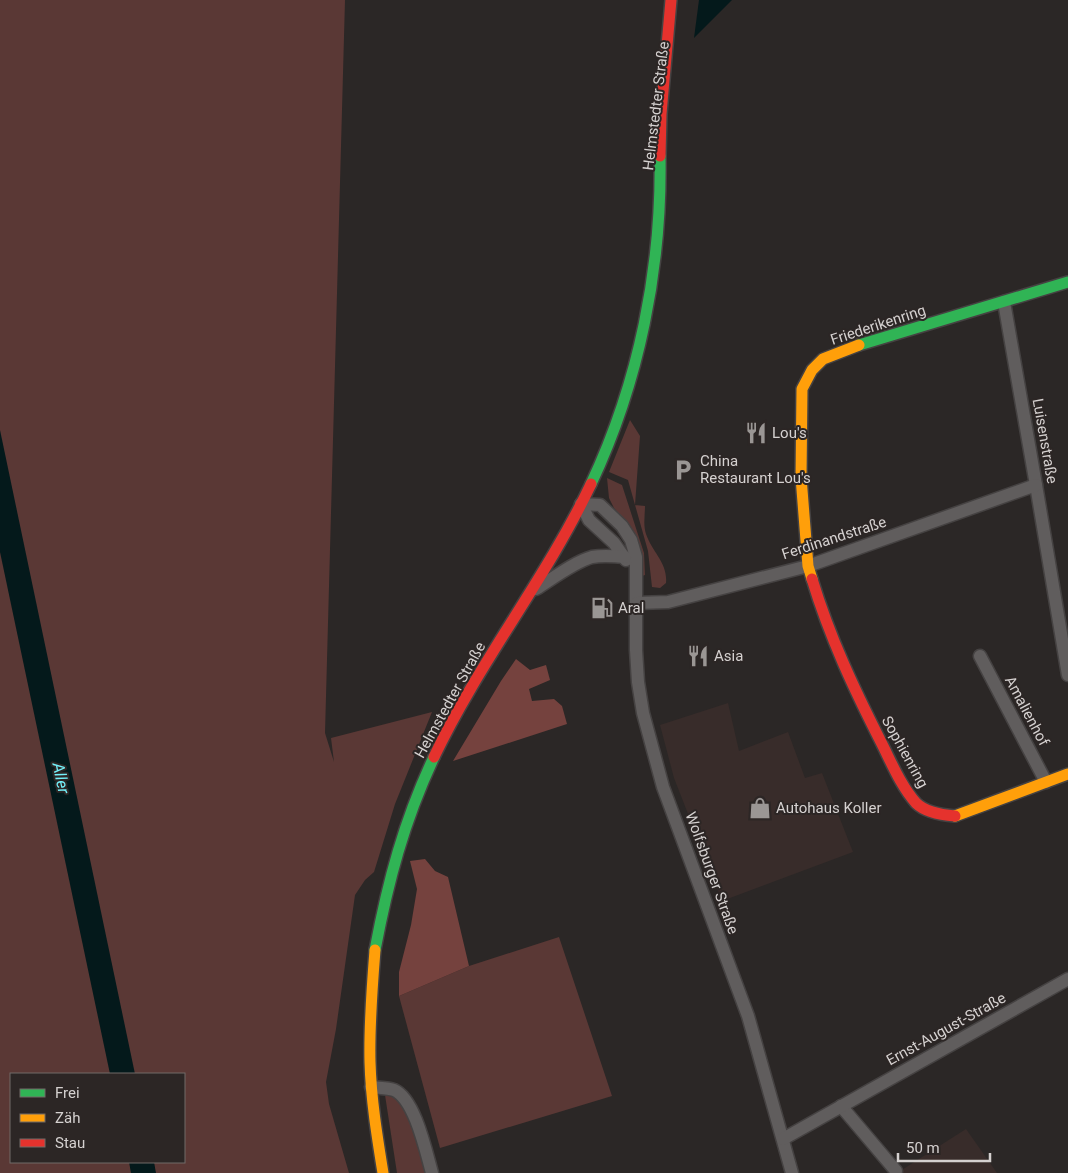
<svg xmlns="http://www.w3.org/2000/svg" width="1068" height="1173" font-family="Roboto,sans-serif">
  <rect width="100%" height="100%" fill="#2b2726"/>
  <g fill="#382c2a">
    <path d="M728 703 739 751 788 732 805 778 822 773 853 852 722 901 674 778 660 725Z"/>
    <path d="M966 1129 997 1173H897Z"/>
  </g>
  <g fill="#5a3835" fill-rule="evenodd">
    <path d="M0 0H345L325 733 334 762 331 738 432 712 395 804 374 872 365 880 355 895 336 1029 326 1082 329 1104 349 1173H0ZM11 1074H184V1162H11Z"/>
    <path d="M630 420 640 436 635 505 645 506C645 515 643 525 646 534 652 552 668 563 666 583L660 588 652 587 648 551 628 480 609 472Z"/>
    <path d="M607 478 622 485 644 553 645 575 642 576 630 528 614 508 609 498Z"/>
    <path d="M559 937 612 1096 440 1148 399 996 469 966Z"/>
    <path d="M385 1095C388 1096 393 1096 396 1099 414 1113 420 1151 426 1173H397Z"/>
  </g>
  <g fill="#75423e">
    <path d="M516 659 530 670 546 665 550 680 529 689 532 701 554 699 562 706 567 724 453 761 501 681Z"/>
    <path d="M425 859 435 871 448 877 469 966 399 996V972L411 925 417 889 410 861Z"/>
  </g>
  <g fill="#04191b">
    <path d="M699 0H732L694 38Z"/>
    <path d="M0 430 135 1074H110L0 552Z"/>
    <path d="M129 1162H154L156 1173H131Z"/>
  </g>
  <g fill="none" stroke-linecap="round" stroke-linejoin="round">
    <g stroke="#454242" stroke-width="15">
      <g id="street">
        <path d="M1004 302 1036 485 1068 675"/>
        <path d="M581 504 600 505 622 526 631 540 636 557V650L638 682 643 713 663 787 748 1016 792 1173"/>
        <path d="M581 504 589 520 614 543 626 560"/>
        <path d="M536 589C552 579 574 562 592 557 603 555 614 556 625 557"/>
        <path d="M637 603 668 602 808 566 1036 485"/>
        <path d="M980 656 1046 782"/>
        <path d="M371 1087C378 1088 388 1088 394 1090 415 1099 426 1152 432 1173"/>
        <path d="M841 1106 896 1171"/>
        <path d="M783 1139 1068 979"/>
      </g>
    </g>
    <g stroke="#454242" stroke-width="14">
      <g id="fast">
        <path d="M859 345 1068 282"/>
        <path d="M591 484C639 382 662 268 660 156"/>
        <path d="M375 950C388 881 404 821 434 757"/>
      </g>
    </g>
    <g stroke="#454242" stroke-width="14">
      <g id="slow">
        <path d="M812 579 808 566 801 477 802 389 812 370 823 359 859 345"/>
        <path d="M955 816 1068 774"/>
        <path d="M375 950C372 988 369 1025 370 1062 371 1099 377 1136 383 1173"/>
      </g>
    </g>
    <g stroke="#454242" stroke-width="14">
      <g id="jam">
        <path d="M660 156 661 114 671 0"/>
        <path d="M812 579C830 638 854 689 882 744 892 764 901 786 916 803 925 812 942 815 955 816"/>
        <path d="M434 757C479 662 546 579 591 484"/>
      </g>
    </g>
    <use href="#street" stroke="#605d5d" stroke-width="12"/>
    <use href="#fast" stroke="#30b455" stroke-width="11"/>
    <use href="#slow" stroke="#ff9f0a" stroke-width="11"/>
    <use href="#jam" stroke="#e5322d" stroke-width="11"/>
  </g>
  <defs>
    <g id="restaurant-bare" transform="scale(1.725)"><path d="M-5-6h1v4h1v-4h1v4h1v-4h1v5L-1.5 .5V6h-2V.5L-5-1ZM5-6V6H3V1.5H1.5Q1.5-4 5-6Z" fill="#9a9694" stroke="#2c2625" stroke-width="2.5" paint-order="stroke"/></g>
    <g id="parking-bare" transform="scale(1.725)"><path d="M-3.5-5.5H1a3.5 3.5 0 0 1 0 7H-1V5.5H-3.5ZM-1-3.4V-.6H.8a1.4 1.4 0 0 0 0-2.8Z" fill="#9a9694" stroke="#2c2625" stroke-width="2.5" paint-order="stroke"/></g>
    <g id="fuel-bare" transform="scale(1.725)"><path d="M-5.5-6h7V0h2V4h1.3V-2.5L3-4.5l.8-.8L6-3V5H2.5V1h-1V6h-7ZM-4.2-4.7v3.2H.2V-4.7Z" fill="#9a9694" stroke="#2c2625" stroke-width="2.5" paint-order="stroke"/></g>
    <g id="shop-bare" transform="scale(1.725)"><path d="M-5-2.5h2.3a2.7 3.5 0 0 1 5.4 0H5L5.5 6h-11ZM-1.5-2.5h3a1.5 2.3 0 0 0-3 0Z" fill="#9a9694" stroke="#2c2625" stroke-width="2.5" paint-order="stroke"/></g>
  </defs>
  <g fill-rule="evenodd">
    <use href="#restaurant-bare" x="756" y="433"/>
    <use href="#parking-bare" x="683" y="470"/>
    <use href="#fuel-bare" x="602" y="608"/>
    <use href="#restaurant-bare" x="698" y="656"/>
    <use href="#shop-bare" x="760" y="808"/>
  </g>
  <g text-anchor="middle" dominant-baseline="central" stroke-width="4" stroke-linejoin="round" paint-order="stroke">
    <g font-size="15" fill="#d5d1d0" stroke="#2c2625">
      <text transform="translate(656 106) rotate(-83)">Helmstedter Straße</text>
      <text transform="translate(878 325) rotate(-18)">Friederikenring</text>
      <text transform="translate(1045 441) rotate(80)">Luisenstraße</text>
      <text transform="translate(834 538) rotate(-18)">Ferdinandstraße</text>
      <text transform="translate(450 700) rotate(-61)">Helmstedter Straße</text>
      <text transform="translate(1027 711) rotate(62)">Amalienhof</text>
      <text transform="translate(905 752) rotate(61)">Sophienring</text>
      <text transform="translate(712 873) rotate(70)">Wolfsburger Straße</text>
      <text transform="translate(946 1029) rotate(-29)">Ernst-August-Straße</text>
    </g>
    <g font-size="15" fill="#d5d1d0" stroke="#2c2625" text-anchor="start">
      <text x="772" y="433">Lou's</text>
      <text x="700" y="461">China<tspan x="700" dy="17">Restaurant Lou's</tspan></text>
      <text x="618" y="608">Aral</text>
      <text x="714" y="656">Asia</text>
      <text x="776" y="808">Autohaus Koller</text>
    </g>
    <g font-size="16" font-style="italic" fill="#73f0f9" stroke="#2c2625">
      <text transform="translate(61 778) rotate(78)">Aller</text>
    </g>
  </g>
  <rect x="10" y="1073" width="175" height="90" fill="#2c2625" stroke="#706a69"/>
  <rect x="20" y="1089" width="25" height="8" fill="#30b455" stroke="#706a69"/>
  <text x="55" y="1098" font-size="15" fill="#d5d1d0">Frei</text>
  <rect x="20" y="1114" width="25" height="8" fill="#ff9f0a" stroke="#706a69"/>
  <text x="55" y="1123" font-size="15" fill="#d5d1d0">Zäh</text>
  <rect x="20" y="1139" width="25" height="8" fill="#e5322d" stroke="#706a69"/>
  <text x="55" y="1148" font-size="15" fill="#d5d1d0">Stau</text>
  <path d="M898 1153v8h92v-8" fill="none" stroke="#d5d1d0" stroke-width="2.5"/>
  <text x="906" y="1153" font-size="15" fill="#d5d1d0" stroke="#2c2625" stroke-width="4" paint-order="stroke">50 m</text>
</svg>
